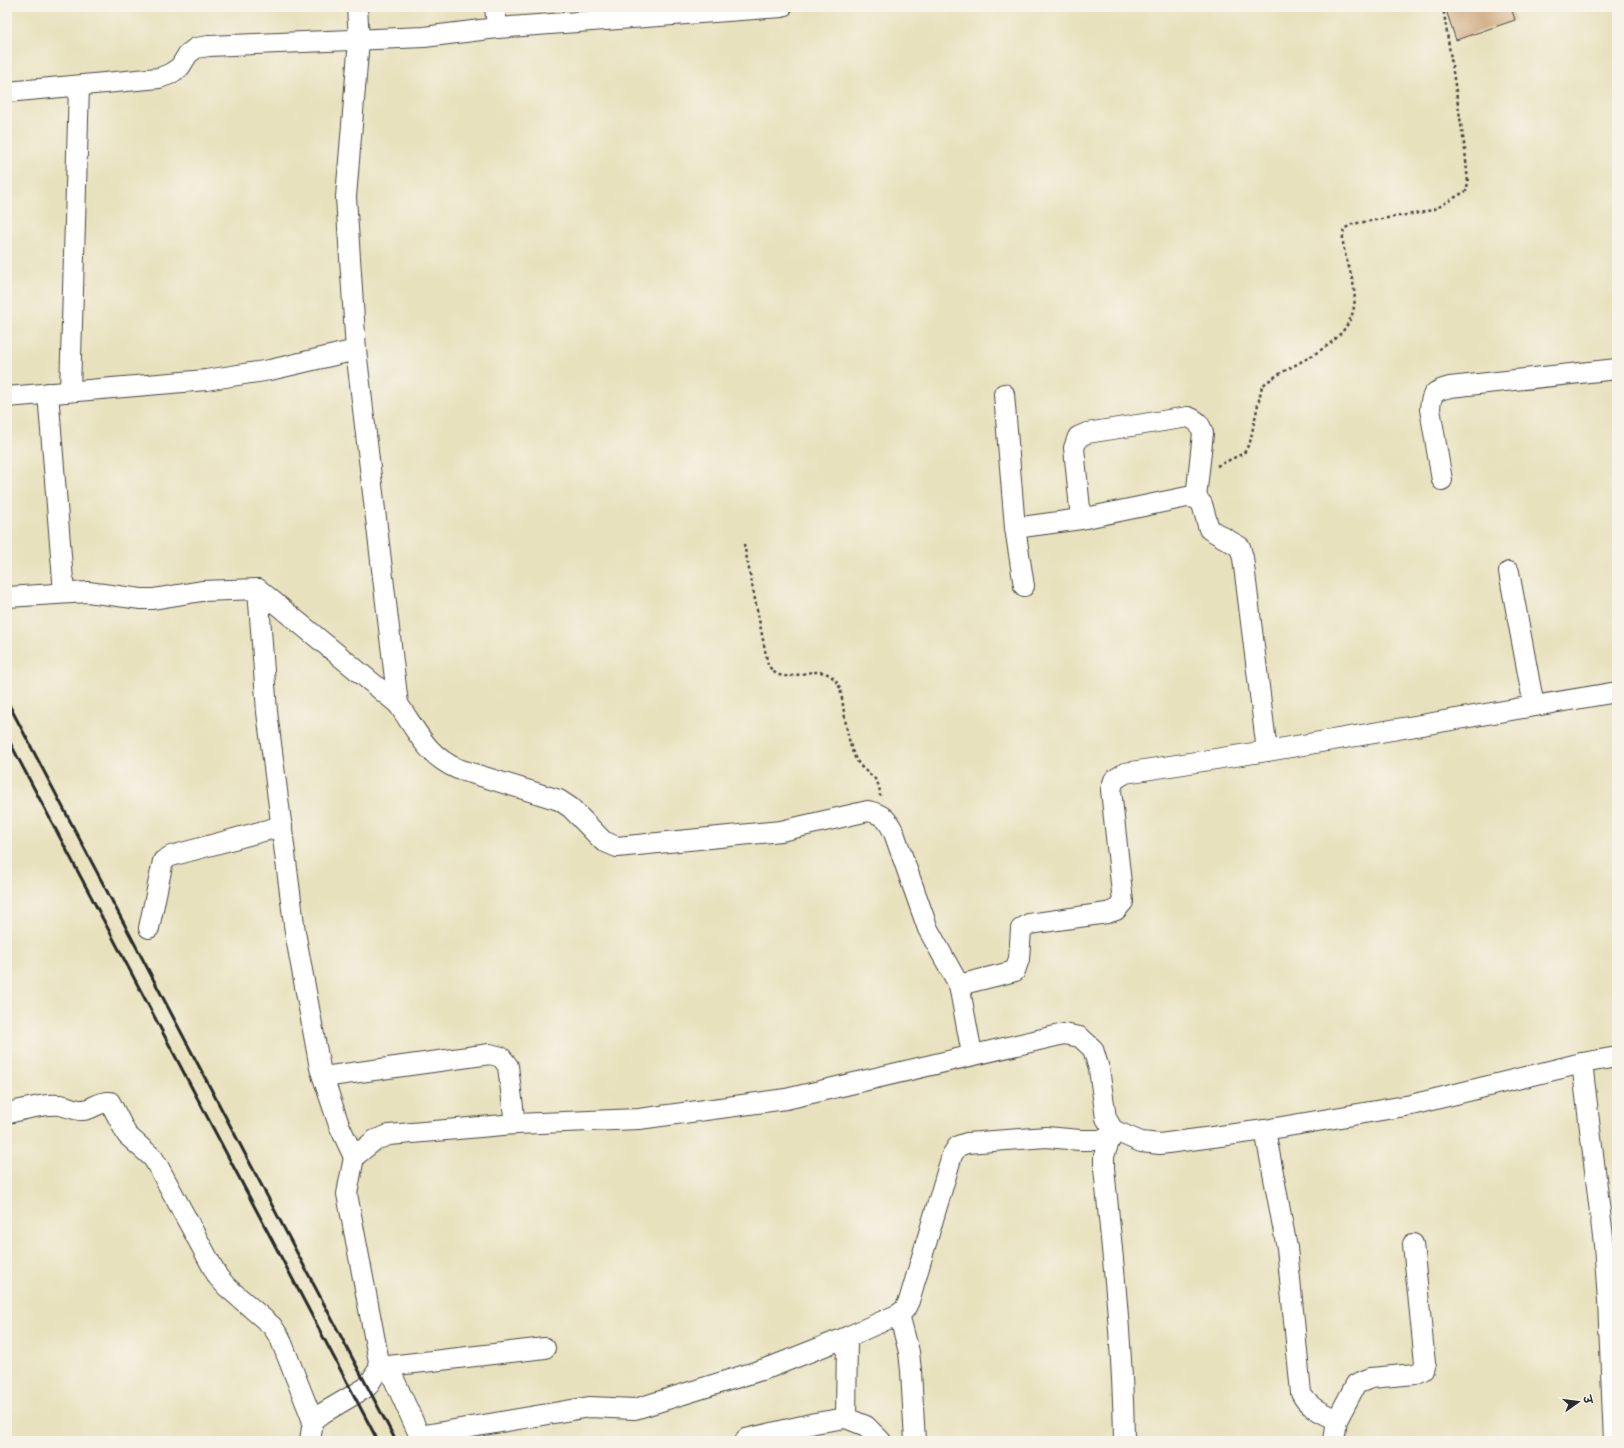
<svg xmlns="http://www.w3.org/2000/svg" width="1624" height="1448" font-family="'Gochi Hand','Playpen Sans Deva',sans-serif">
  <rect width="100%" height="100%" fill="#f7f3e8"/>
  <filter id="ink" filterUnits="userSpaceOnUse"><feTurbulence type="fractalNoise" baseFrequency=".025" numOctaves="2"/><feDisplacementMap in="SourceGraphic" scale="8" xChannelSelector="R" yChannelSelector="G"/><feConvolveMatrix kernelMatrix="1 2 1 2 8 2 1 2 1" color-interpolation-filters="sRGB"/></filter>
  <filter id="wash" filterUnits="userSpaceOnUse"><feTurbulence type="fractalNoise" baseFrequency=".012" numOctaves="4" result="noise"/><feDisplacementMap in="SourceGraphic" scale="16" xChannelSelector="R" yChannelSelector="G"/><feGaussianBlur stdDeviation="0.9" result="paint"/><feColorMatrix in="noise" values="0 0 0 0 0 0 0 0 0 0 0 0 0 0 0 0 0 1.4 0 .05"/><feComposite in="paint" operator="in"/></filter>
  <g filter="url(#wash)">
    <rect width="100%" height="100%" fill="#e8e1bd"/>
    <g id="blocks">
      <path fill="#d3b28d" d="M1445 7H1511L1515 20 1456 40Z"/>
    </g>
  </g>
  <g filter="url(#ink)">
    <use href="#blocks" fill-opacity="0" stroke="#474641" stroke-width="1"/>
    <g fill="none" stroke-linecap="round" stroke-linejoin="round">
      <g stroke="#474641" stroke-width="22">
        <g id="minor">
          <path d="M495 7 497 28"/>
          <path d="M7 92 159 78 170 74 180 67 188 54 196 48 209 46 424 37 497 28 782 7"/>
          <path d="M356 350 346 197 359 40 357 7"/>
          <path d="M70 391 79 86"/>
          <path d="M48 393 64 593"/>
          <path d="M1004 394 1015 528 1024 586"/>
          <path d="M7 397 206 380 270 370 356 350 398 704 258 589 267 712 295 932 320 1068 339 1125 354 1157"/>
          <path d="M1442 480 1430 409C1431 393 1434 391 1450 387L1617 369"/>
          <path d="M1081 519 1074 448 1078 437 1087 433 1188 417C1197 420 1200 424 1203 433L1196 498"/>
          <path d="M1015 528 1081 519 1187 497 1196 498 1202 504 1209 529 1240 547 1243 558 1267 751"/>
          <path d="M1509 572 1534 706"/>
          <path d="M7 597 88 592 141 599H153L202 591 258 589"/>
          <path d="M398 704C417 731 427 756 458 769L559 800 571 808 603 841 617 847 781 831 868 811C883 814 888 820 894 833L928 929 959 985 972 1054"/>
          <path d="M149 928 163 861 171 856 282 826"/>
          <path d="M959 985 1015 971 1019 959 1021 929 1029 924 1107 913 1116 910 1123 902 1111 790 1114 780 1125 773 1267 751 1617 692"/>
          <path d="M1582 1063 1604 1245 1608 1300 1614 1441"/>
          <path d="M323 1077 490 1054 501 1057 508 1066 515 1124"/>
          <path d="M7 1113C23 1110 43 1103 60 1105 67 1106 74 1110 81 1110 92 1111 97 1101 110 1102L127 1135 153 1158 159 1168 218 1277 227 1287 272 1326 280 1338 313 1421"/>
          <path d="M1113 1130 1104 1156V1168C1113 1258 1123 1350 1124 1441"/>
          <path d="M1265 1130 1287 1248 1301 1393C1308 1408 1323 1413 1337 1420"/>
          <path d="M899 1314 909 1352 911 1371 915 1441"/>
          <path d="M388 1366 422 1441"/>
          <path d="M380 1367 545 1348"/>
          <path d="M846 1418 847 1337"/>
          <path d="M419 1436 589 1407 635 1409 771 1367 847 1337 899 1314 905 1309 909 1301 952 1155 958 1146 967 1143 1046 1137 1080 1140H1110"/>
          <path d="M746 1439 815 1423 846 1418 866 1426 881 1441"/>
          <path d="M310 1441 313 1421 323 1413 367 1387 380 1367 347 1194 354 1157 375 1140 389 1135 515 1124 639 1119 786 1099 1064 1034 1080 1037 1093 1049 1099 1069 1106 1118 1113 1130 1141 1142 1160 1144 1265 1130 1411 1105 1582 1063 1617 1057"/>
          <path d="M1334 1441 1337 1420 1356 1384 1371 1378 1415 1374 1423 1370 1425 1363 1413 1244"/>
        </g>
      </g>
      <g stroke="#474641" stroke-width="2.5" stroke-dasharray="3 3" stroke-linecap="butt">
        <path d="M1217 466 1244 453 1250 442 1262 386C1296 358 1362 345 1354 289 1352 269 1339 248 1344 229L1352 224 1424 212 1435 209 1466 191 1468 183 1465 150 1443 7"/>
        <path d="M744 544 768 665C770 667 772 671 774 672 792 687 824 654 840 688 844 706 847 746 857 761 866 776 880 774 880 796"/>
      </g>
      <use href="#minor" stroke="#fff" stroke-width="20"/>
      <g stroke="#2b2b2b" stroke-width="3">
        <path d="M7 701 396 1441"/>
        <path d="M7 737 378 1441"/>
      </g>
    </g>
  </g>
  <rect width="1624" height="1448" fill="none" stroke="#f7f3e8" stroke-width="24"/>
  <g transform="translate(1578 1402) rotate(76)" stroke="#f7f3e8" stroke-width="3" paint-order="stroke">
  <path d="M0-3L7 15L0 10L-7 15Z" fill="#2b2b2b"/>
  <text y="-6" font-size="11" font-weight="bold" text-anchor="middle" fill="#2b2b2b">उ</text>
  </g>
</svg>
